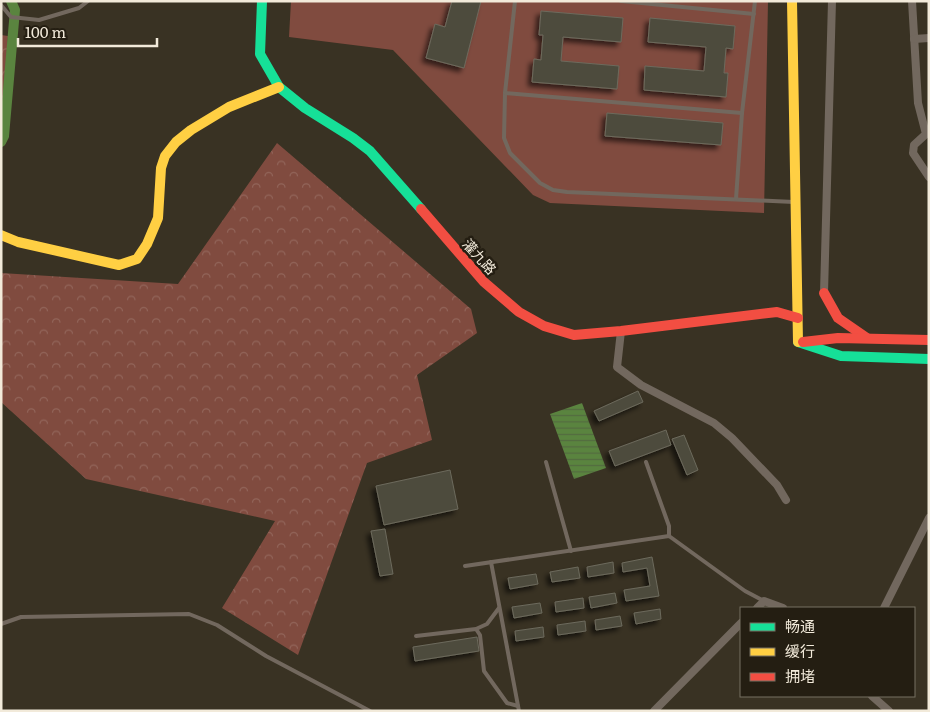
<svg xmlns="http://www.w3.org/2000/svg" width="930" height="712" font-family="Literata,'Noto Sans SC',serif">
  <defs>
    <pattern id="forest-crowns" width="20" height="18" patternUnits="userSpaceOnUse" patternTransform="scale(1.25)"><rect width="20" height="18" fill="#804b3f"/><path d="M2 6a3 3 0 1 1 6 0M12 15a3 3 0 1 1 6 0" fill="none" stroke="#92655a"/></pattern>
    <pattern id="water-rules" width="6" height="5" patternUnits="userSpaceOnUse" patternTransform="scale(1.25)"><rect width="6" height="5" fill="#5a843f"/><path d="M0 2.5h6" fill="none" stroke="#536b40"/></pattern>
    <filter id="shadow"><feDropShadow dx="-4" dy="4" stdDeviation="2.5" flood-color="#0009"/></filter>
  </defs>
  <rect width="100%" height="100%" fill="#393223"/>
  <g fill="url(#forest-crowns)">
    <path d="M1 35 8 36 4 111 1 120Z"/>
    <path d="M277 143 471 309 477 333 417 375 432 440 367 463 298 655 222 608 275 521 86 479 1 402V273L178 284Z"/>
  </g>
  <path fill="#804b3f" d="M291 1H768L764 213 550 203 533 195 393 50 289 37Z"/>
  <path fill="url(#water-rules)" d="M582 403 606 468 574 479 550 414Z"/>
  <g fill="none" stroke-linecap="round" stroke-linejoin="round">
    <path stroke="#5a843f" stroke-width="10" d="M1 142 4 136 15 10 11 1"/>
  </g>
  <g fill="#4e4b3e" stroke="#6c6a5c" filter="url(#shadow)">
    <path d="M452 1H481L464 68 426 58 435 24 445 27Z"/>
    <path d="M541 11 623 18 621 42 563 37 561 61 619 66 617 89 532 82 534 59 541 60 543 35H539Z"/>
    <path d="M650 18 735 26 733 49 726 48 724 73H728L726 97 644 90 645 66 704 71 706 47 648 42Z"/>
    <path d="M607 113 723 123 721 145 605 136Z"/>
    <path d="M638 391 643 402 599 421 594 411Z"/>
    <path d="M666 430 671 445 615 466 609 451Z"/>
    <path d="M684 435 698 470 687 475 672 439Z"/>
    <path d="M450 470 458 509 384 525 376 486Z"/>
    <path d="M385 529 393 574 380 576 371 531Z"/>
    <path d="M652 557 659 596 626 601 624 590 650 586 647 568 623 572 622 563Z"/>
    <path d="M613 562 614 573 588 577 587 567Z"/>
    <path d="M578 567 580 578 552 582 550 572Z"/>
    <path d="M536 574 538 584 510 589 508 578Z"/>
    <path d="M615 593 617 603 591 608 589 597Z"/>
    <path d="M583 598 584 608 556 612 555 602Z"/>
    <path d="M540 603 542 613 514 618 512 607Z"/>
    <path d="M660 609 661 619 636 624 634 613Z"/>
    <path d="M620 616 622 626 596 630 595 620Z"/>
    <path d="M585 621 586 631 558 635 557 625Z"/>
    <path d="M543 627 544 637 516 641 515 631Z"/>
    <path d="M477 637 479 651 415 661 413 647Z"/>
  </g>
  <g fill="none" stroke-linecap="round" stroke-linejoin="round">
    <g stroke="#72685e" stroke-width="4">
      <path d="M515 1 505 93 504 138 510 153 540 183 553 190 567 192 794 202"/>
      <path d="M621 1 754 14"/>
      <path d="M1 5 11 17 39 20 79 8 88 1"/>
      <path d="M505 93 742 113"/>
      <path d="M736 199 742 113 755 1"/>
      <path d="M546 462 571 551"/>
      <path d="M646 462 669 526V536"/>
      <path d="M491 562 519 711"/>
      <path d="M465 566 669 536 745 591 764 601"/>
      <path d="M1 624 21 617 189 614 217 625 266 656 370 711"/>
      <path d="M476 629 480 635 484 671 507 703 518 706"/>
      <path d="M416 636 476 629 487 624 499 608"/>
    </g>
    <g stroke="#72685e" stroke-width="8">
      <path d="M912 1 918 103 926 134 914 145 913 153 929 177"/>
      <path d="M914 39 929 38"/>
      <path d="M824 293 832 1"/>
      <path d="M621 331 617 367 641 385 714 423 732 438 777 485 786 500"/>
      <path d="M757 608 764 601 783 608"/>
      <path d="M884 608 929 518"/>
      <path d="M872 696 889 711"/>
      <path d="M654 711 741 623"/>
    </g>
    <g stroke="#16e098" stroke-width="10">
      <path d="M262 1 260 54 279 87 305 108 353 138 370 151 421 209"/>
      <path d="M798 342 841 356 929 359"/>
    </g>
    <g stroke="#ffcf43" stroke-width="10">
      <path d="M792 1 798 342"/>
      <path d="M1 235 18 242 119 265 137 259 147 244 158 218 161 168 165 156 176 142 191 130 229 107 279 87"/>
    </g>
    <g stroke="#f24e42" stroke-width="10">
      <path d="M421 209 484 282 519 312 544 326 574 335 621 331 777 312 798 318"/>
      <path d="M824 293 838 318 867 338"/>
      <path d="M803 342 838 338 929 340"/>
    </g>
  </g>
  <g text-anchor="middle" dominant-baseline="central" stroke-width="5" stroke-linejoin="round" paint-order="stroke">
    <g font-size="14" fill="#f2eada" stroke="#241e12">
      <text transform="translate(480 256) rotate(48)">灌九路</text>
    </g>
  </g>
  <rect width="930" height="712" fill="none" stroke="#f2eada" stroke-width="5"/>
  <rect x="740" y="607" width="175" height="90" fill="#241e12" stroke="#767062"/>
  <rect x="750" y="623" width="25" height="8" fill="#16e098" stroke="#767062"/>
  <text x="785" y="632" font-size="15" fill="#f2eada">畅通</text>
  <rect x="750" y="648" width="25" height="8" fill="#ffcf43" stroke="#767062"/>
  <text x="785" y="657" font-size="15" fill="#f2eada">缓行</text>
  <rect x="750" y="673" width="25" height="8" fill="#f24e42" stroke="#767062"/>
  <text x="785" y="682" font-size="15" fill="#f2eada">拥堵</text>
  <path d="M18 38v8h139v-8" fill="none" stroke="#f2eada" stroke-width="2.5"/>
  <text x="25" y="38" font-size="15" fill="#f2eada" stroke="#241e12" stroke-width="4" paint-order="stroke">100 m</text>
</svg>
